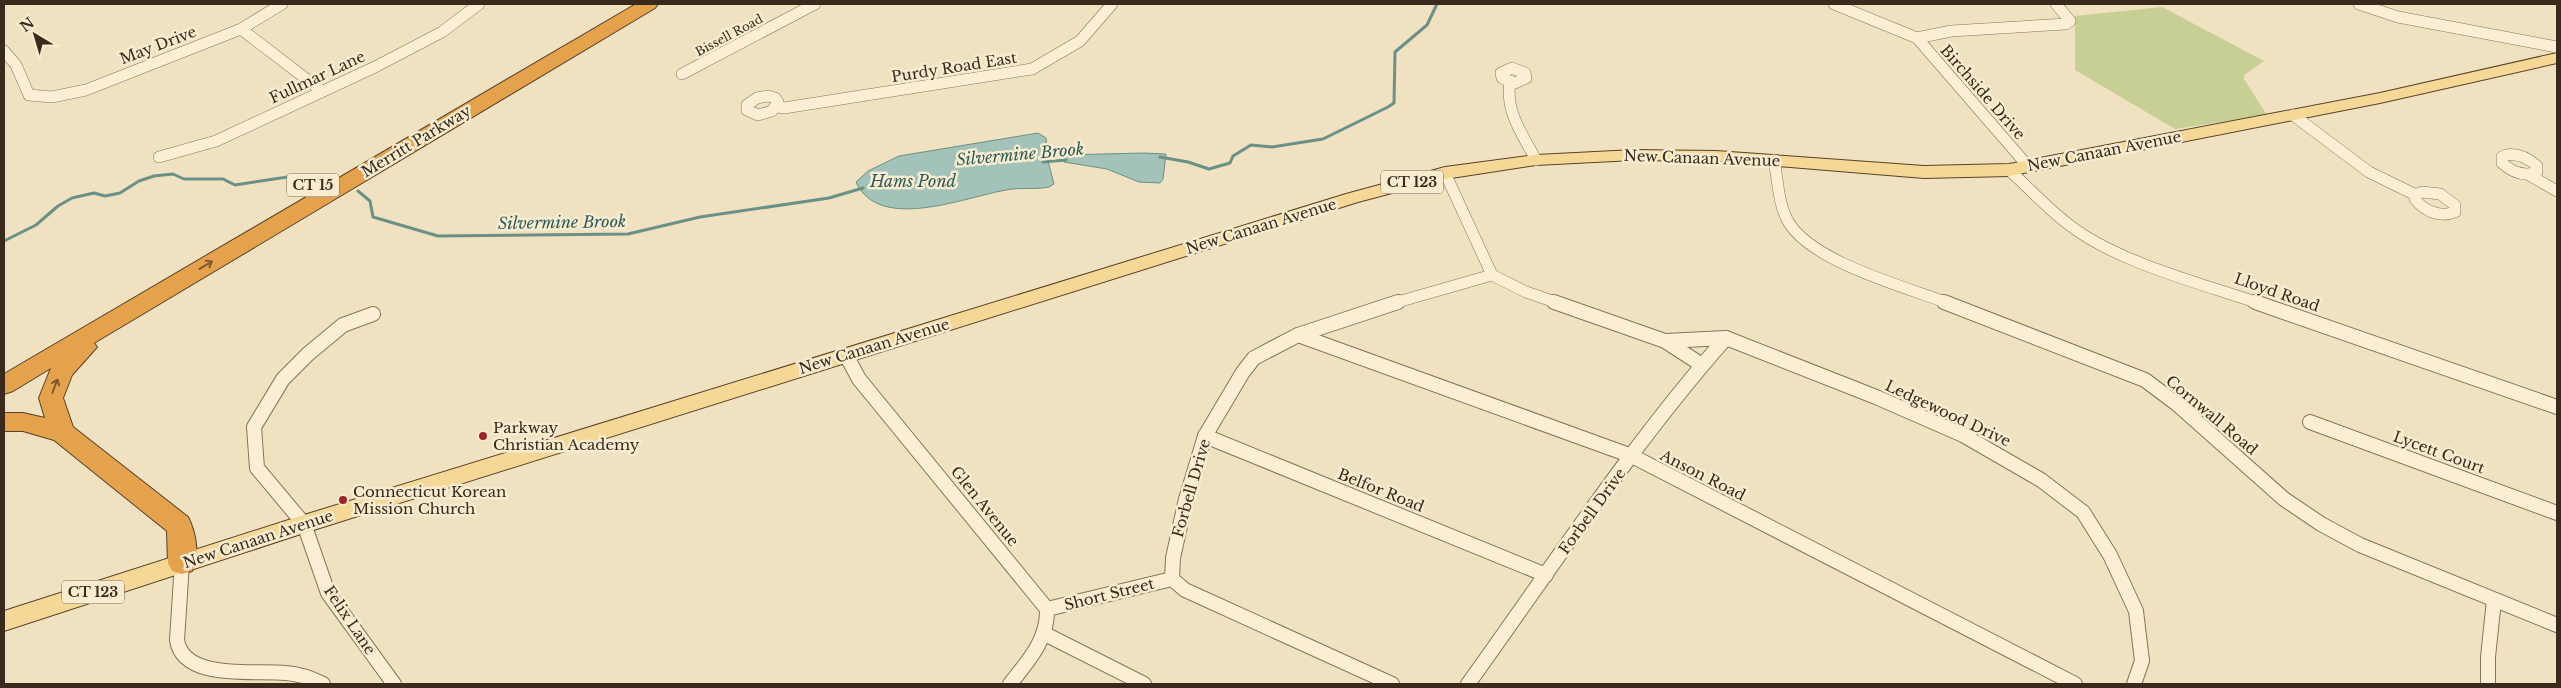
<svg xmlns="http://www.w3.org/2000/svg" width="2561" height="688" font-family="'Libre Baskerville',serif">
  <rect width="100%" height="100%" fill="#f0e2c0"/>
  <path fill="#c7cf94" d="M2162 7 2264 61 2244 75V79L2267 115 2175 129 2075 70V16Z"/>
  <g fill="#a3c2b9" stroke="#6a9187">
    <path d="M1038 133 1046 138 1048 161 1054 184 1049 187C1035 190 1020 187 1006 190 965 197 879 233 856 182L868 171 899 156Z"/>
    <path d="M1143 153 1166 154 1163 179 1160 183 1139 182 1107 169 1064 162 1062 155Z"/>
  </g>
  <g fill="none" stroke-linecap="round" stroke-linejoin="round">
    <g stroke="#6a9187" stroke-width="3">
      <path d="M1160 157 1188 162 1209 169 1230 163 1233 156 1251 145 1272 147 1323 139 1388 107 1394 103 1395 52 1427 25 1437 4"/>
      <path d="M1043 162 1066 160"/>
      <path d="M358 191 370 201 373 217 438 236 628 234 700 217 829 198 863 188"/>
      <path d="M4 241 36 225 58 206 72 198 94 193 105 196 120 193 139 181 154 176 173 174 184 179H223L235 185 294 176 303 177"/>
    </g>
    <g stroke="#8a7357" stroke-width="12">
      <g id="minor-far1">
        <path d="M1834 4 1917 38 2027 165"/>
        <path d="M2359 4 2398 17 2557 47"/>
        <path d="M241 29 322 91"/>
        <path d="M1917 38 1951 31 2066 24 2070 21 2056 4"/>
        <path d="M4 51 16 65 29 95 52 97 86 90 241 29 282 4"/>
        <path d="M1512 68 1525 73 1526 78 1515 83 1502 78 1501 73Z"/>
        <path d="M682 74 815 4"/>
        <path d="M1510 82C1505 112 1523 135 1536 160"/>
        <path d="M768 96 775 98 778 102 772 111 758 115 747 110V105L757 98Z"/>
        <path d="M777 107 784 108 1032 69 1080 41 1112 4"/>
        <path d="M2293 115 2369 172 2416 195"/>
        <path d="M2506 155C2518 153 2528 158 2537 166V172C2524 177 2512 172 2502 163V157Z"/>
        <path d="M159 157 216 141 375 67 442 32 479 4"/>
        <path d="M1774 160C1778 180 1778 205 1789 223 1813 262 1905 287 1948 303"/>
        <path d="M2009 170C2029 188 2047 208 2068 224 2116 262 2200 283 2258 303"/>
        <path d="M1445 173 1492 275"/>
        <path d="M2529 175 2557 191"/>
        <path d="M2422 192 2440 194 2455 205V212C2440 218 2424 211 2415 199L2417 194Z"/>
        <path d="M1394 303 1492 275 1526 292 1558 303"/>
      </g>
    </g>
    <g stroke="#8a7357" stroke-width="16">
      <g id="minor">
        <path d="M1554 302 1665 341 1726 338 1876 397 1963 435 2041 480 2083 512 2110 555 2136 611 2142 661 2134 684"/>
        <path d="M1944 302 2145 380 2177 404 2284 499 2321 524 2360 545 2557 625"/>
        <path d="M2255 302 2557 407"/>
        <path d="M373 314 343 325 308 354 283 379 254 427 257 468 304 524 328 593 394 684"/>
        <path d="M1298 335 1632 456 2075 684"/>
        <path d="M1665 341 1702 365"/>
        <path d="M846 355 859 379 1047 609C1048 640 1028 661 1010 684"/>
        <path d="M2310 422 2557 513"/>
        <path d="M1205 436 1546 575"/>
        <path d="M182 563 177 640C183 681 255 670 286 673 300 674 311 678 323 684"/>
        <path d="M1172 579 1173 558 1186 499 1205 436 1243 372 1254 358 1298 335 1398 302"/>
        <path d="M1172 579 1185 590 1392 684"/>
        <path d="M1047 609 1172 579"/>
        <path d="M1045 634 1144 684"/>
        <path d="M1468 684C1551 569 1632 444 1726 338"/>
        <path d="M2488 684V657L2494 600"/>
      </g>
    </g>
    <g stroke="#58412c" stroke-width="2">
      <path id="primary" d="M2557 53V63L2380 103 2009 176 1924 178 1716 161 1634 160 1536 165 1445 179 1358 202 304 533 4 631V611L304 515 1346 194 1445 167 1536 155 1634 150 1716 151 1924 166 2009 164 2380 93Z"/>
    </g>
    <g stroke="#58412c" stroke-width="2">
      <path id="motorway" d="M636 4H658L655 8 94 343 97 347 72 375 63 398 73 427 188 517C196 533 200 555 192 571L182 574 172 571 168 563 167 531 54 440 23 431H4V413H23L45 418 39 398 51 368 13 391 4 394V374Z"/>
    </g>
    <use href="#minor-far1" stroke="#faefd4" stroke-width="11"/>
    <use href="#minor" stroke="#faefd4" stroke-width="14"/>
    <use href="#primary" fill="#f6d896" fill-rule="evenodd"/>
    <use href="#motorway" fill="#e4a24c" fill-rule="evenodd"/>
  </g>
  <defs><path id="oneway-shaft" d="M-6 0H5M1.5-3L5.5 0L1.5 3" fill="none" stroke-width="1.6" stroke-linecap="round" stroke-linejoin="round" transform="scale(1.25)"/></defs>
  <g stroke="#7d5a2f">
    <use href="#oneway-shaft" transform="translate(206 265) rotate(-31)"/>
    <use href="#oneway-shaft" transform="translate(55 386) rotate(-69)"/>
  </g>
  <g fill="#9c2424" stroke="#f7ecd0" stroke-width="2">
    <circle cx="483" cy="436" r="5"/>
    <circle cx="343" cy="500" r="5"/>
  </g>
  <g text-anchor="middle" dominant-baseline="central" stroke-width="5" stroke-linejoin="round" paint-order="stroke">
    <g font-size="12" fill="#392a1c" stroke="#f7ecd0">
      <text transform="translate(729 35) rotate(-28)">Bissell Road</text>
    </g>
    <g fill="#f7ecd0" stroke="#726452" stroke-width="1">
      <rect x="1381" y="170.5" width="62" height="23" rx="4"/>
      <rect x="287" y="173.5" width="52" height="23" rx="4"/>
      <rect x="62" y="580.5" width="62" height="23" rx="4"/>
    </g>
    <g font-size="14" font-weight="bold" fill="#392a1c">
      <text x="1412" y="182">CT 123</text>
      <text x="313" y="185">CT 15</text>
      <text x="93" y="592">CT 123</text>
    </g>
    <g font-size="15" fill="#392a1c" stroke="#f7ecd0">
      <text transform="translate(158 45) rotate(-21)">May Drive</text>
      <text transform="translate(954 67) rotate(-9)">Purdy Road East</text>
      <text transform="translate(317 77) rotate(-25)">Fullmar Lane</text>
      <text transform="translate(1983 92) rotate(49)">Birchside Drive</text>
      <text transform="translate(416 141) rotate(-31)">Merritt Parkway</text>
      <text transform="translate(2104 151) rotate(-11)">New Canaan Avenue</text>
      <text transform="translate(1702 158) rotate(2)">New Canaan Avenue</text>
      <text transform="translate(1261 226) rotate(-17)">New Canaan Avenue</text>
      <text transform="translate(2277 292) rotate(19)">Lloyd Road</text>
      <text transform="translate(874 346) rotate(-17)">New Canaan Avenue</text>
      <text transform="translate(1948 413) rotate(25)">Ledgewood Drive</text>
      <text transform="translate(2212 415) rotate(40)">Cornwall Road</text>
      <text transform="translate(2439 452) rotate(20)">Lycett Court</text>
      <text transform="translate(1703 475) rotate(27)">Anson Road</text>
      <text transform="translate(1191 488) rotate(-74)">Forbell Drive</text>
      <text transform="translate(1381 490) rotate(22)">Belfor Road</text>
      <text transform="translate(985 506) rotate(51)">Glen Avenue</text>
      <text transform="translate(1592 511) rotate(-54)">Forbell Drive</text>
      <text transform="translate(258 539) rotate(-18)">New Canaan Avenue</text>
      <text transform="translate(1109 594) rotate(-14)">Short Street</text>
      <text transform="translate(350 620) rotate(56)">Felix Lane</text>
    </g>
    <g font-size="15" fill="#392a1c" stroke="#f7ecd0" text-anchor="start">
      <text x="493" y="427">Parkway<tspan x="493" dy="17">Christian Academy</tspan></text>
      <text x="353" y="491">Connecticut Korean<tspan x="353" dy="17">Mission Church</tspan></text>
    </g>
    <g font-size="16" font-style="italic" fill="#2b5a57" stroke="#f7ecd0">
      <text transform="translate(1020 154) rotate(-5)">Silvermine Brook</text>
      <text x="913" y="181">Hams Pond</text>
      <text transform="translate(562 222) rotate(-1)">Silvermine Brook</text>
    </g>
  </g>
  <rect width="2561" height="688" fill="none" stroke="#392a1c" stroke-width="10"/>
  <g transform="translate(35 35) rotate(322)" stroke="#f7ecd0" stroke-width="4" paint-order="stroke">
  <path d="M0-4L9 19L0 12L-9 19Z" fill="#392a1c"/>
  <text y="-8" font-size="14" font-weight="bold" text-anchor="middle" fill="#392a1c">N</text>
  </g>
</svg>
